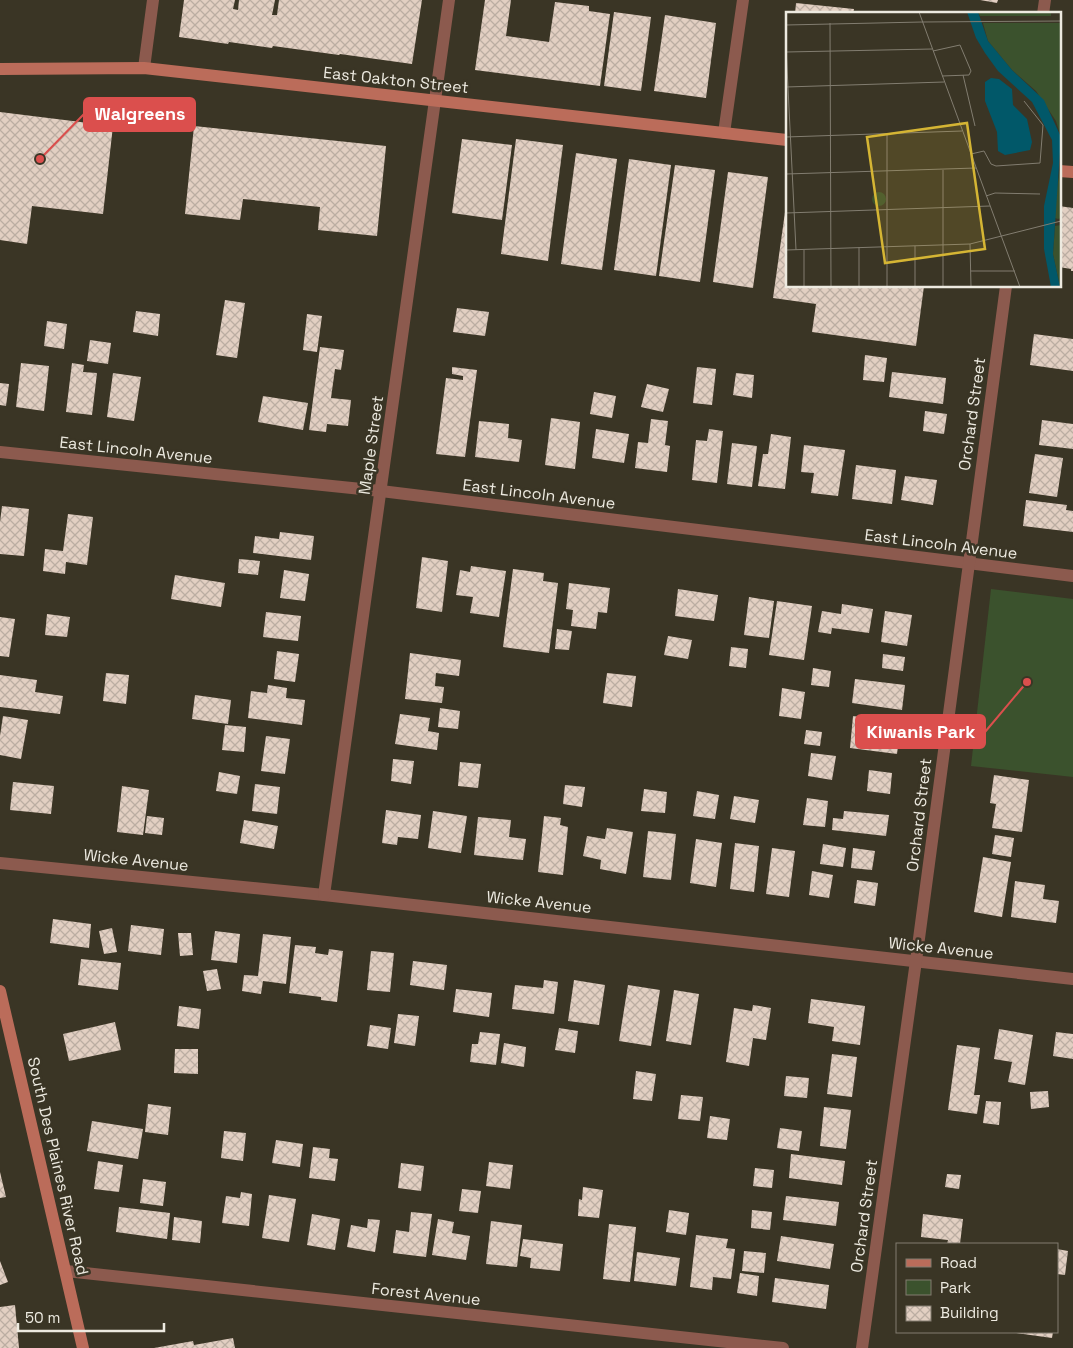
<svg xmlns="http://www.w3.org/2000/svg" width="1073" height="1348" font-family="'Space Grotesk',sans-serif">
  <defs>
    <pattern id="building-cross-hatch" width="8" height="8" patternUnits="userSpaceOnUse" patternTransform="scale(1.25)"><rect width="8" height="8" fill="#e2cfc2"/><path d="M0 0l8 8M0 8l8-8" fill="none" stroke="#bbada2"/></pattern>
  </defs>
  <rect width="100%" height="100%" fill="#3a3525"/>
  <path fill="#3b522d" d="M991 589 1073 599V777L971 766Z"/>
  <g fill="url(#building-cross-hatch)">
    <path d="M184 0H235L233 9 238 10 239 0H275L272 15H277L279 0H422L412 64 340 54 339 55 273 46 272 48 229 42 228 44 179 37Z"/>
    <path d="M485 0H511L506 36 549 42 555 2 589 6V11L610 14 600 86 475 70Z"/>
    <path d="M980 0H998L997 3Z"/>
    <path d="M796 3 854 9 853 14H795Z"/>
    <path d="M614 12 651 17 641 91 604 86Z"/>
    <path d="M665 15 716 23 706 98 654 91Z"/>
    <path d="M0 112 113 126 103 214 32 206 27 244 0 240Z"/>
    <path d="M194 126 386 146 377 236 318 230 320 207 243 199 240 220 185 214Z"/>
    <path d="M462 139 512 145 502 220 452 213Z"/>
    <path d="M516 139 563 145 548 261 501 254Z"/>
    <path d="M576 153 617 159 602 270 561 264Z"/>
    <path d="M629 159 671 165 656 276 614 270Z"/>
    <path d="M675 165 715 170 700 282 659 276Z"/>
    <path d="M728 172 768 177 753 288 713 282Z"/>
    <path d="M786 205 787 286H924L916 346 812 332 816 304 773 298Z"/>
    <path d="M1059 206 1073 208V271H1071V269L1059 267Z"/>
    <path d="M225 300 245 303 237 358 216 355Z"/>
    <path d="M457 308 489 312 485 336 453 332Z"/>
    <path d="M136 311 160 314 158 336 133 332Z"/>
    <path d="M307 314 322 316 317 352 303 350Z"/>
    <path d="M47 321 67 324 64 349 44 346Z"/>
    <path d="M1034 334 1073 339V371L1030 365Z"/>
    <path d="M90 340 111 343 108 364 87 361Z"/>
    <path d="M320 347 344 350 341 370 335 369 331 398 351 400 348 426 327 424 326 432 309 430Z"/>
    <path d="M865 355 887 358 884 382 863 380Z"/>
    <path d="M21 363 49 366 44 411 16 407Z"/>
    <path d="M72 363 84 365 83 372 97 373 92 415 66 412Z"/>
    <path d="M452 367 477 370 465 457 436 454 446 378 463 380V376L452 374Z"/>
    <path d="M697 367 716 369 712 405 693 403Z"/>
    <path d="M892 372 946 378 943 404 889 397Z"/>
    <path d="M113 373 141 377 134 421 107 417Z"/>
    <path d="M736 373 754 375 752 398 733 395Z"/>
    <path d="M0 383 9 384 6 406 0 405Z"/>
    <path d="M647 384 669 389 663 412 641 407Z"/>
    <path d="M594 392 616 396 612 418 590 414Z"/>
    <path d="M263 396 308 403 303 430 258 422Z"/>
    <path d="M925 411 947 414 944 434 923 431Z"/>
    <path d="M551 418 580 422 575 469 545 465Z"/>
    <path d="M651 419 668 421 665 445 670 446 667 472 635 468 638 442 648 443Z"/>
    <path d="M1042 420 1073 424V449L1039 445Z"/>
    <path d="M479 421 509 424 508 438 522 440 519 462 475 457Z"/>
    <path d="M596 429 629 434 624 463 592 458Z"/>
    <path d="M709 429 723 431 717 483 692 480 696 440 707 441Z"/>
    <path d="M771 434 791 437 785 489 758 486 763 454H768Z"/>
    <path d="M732 443 757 446 752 487 727 484Z"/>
    <path d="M804 445 845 450 838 496 811 493 814 473 801 472Z"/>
    <path d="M1035 454 1063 458 1057 497 1029 493Z"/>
    <path d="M856 465 896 470 892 504 852 499Z"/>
    <path d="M905 476 937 480 933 505 901 500Z"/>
    <path d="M1026 500 1067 505 1066 510 1073 511V532L1023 526Z"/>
    <path d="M2 506 29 509 24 556 0 554V522Z"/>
    <path d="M68 514 93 517 87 565 66 562 65 574 43 571 45 549 63 551Z"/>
    <path d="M280 532 314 536 311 560 253 553 255 536 279 539Z"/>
    <path d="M422 557 448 561 442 612 416 608Z"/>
    <path d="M239 559 260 561 258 575 238 573Z"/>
    <path d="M471 566 506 571 499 617 470 613 473 597 456 595 460 570 470 572Z"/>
    <path d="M513 569 544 573 543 581 558 583 549 653 503 647Z"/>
    <path d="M284 570 309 574 305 601 280 598Z"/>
    <path d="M175 575 225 583 221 607 171 599Z"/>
    <path d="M569 583 610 588 607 613 598 612 596 629 571 626 573 610 566 609Z"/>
    <path d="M678 589 718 595 714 621 675 616Z"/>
    <path d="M749 597 774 601 769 638 744 635Z"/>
    <path d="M777 601 812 606 804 660 769 655Z"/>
    <path d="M842 604 873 609 869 633 832 628 831 634 818 632 822 611 841 614Z"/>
    <path d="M885 611 912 615 907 646 881 642Z"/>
    <path d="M266 612 301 616 298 641 263 637Z"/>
    <path d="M47 614 70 617 67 637 45 635Z"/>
    <path d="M0 617 15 619 9 657 0 656Z"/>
    <path d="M557 629 572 631 569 650 555 649Z"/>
    <path d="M668 636 692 640 688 659 664 655Z"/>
    <path d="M731 647 748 649 746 668 729 666Z"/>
    <path d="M277 651 299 654 295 682 274 679Z"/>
    <path d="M410 653 461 660 459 676 436 673 435 686 444 687 442 703 405 699Z"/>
    <path d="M883 654 905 657 903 671 882 668Z"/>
    <path d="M813 668 831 671 829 687 811 685Z"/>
    <path d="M106 673 129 675 126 704 103 701Z"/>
    <path d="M607 673 636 676 632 707 603 703Z"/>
    <path d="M0 675 37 680 35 692 63 696 60 714 0 707Z"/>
    <path d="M855 679 905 685 902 710 852 703Z"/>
    <path d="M268 685 287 688 286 698 305 700 302 725 248 718 251 691 267 693Z"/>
    <path d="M782 688 805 692 801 719 779 716Z"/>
    <path d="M195 695 231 700 228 724 192 719Z"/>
    <path d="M440 708 460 711 458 729 438 727Z"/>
    <path d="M400 714 430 718 428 731 439 733 437 750 395 744Z"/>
    <path d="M3 716 28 720 21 759 0 755V736Z"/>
    <path d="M853 716 901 722 897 754 850 748Z"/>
    <path d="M225 725 246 727 244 752 222 750Z"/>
    <path d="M806 730 822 732 820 746 804 744Z"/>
    <path d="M266 736 290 739 285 774 261 771Z"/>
    <path d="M811 753 836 756 832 780 808 776Z"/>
    <path d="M393 759 414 761 411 784 391 781Z"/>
    <path d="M460 762 481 764 478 788 458 786Z"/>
    <path d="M869 770 892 773 890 794 867 791Z"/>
    <path d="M219 772 240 776 237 794 216 791Z"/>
    <path d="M994 775 1029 780 1022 832 992 828 996 804 990 803Z"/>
    <path d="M13 782 54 786 51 814 10 810Z"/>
    <path d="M255 784 280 787 277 814 252 811Z"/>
    <path d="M565 785 585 787 582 807 563 804Z"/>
    <path d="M122 786 149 790 143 835 117 832Z"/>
    <path d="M644 789 667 792 665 813 641 811Z"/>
    <path d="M697 791 719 795 715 819 693 816Z"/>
    <path d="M734 796 759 800 755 823 730 819Z"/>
    <path d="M807 798 828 801 825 827 803 825Z"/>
    <path d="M386 810 421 815 418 839 398 837 397 845 382 843Z"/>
    <path d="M433 811 467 816 461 853 428 848Z"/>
    <path d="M844 811 889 815 886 836 832 830 833 818 843 819Z"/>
    <path d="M147 816 164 818 162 835 145 833Z"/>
    <path d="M544 816 561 818 560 825 568 827 563 875 538 872Z"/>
    <path d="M478 817 511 820 509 837 526 839 523 860 474 855Z"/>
    <path d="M244 820 278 826 274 849 240 843Z"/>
    <path d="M607 828 633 832 626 874 600 869 601 860 583 856 587 836 605 839Z"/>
    <path d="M648 831 676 834 671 880 643 877Z"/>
    <path d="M995 835 1014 838 1011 857 992 854Z"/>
    <path d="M696 839 722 843 716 887 690 883Z"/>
    <path d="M735 843 759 846 754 892 730 889Z"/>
    <path d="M823 844 846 848 843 867 820 864Z"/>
    <path d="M772 848 795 851 789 897 766 894Z"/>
    <path d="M853 848 875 851 872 870 851 868Z"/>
    <path d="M983 857 1011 862 1002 917 974 912Z"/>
    <path d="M812 871 833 875 829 898 809 895Z"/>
    <path d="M857 880 878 883 875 906 854 903Z"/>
    <path d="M1015 881 1045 885 1043 899 1059 901 1056 923 1011 917Z"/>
    <path d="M53 919 91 924 89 948 50 943Z"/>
    <path d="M131 925 164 929 161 955 128 951Z"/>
    <path d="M112 928 117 952 104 954 99 931Z"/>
    <path d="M215 931 240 934 237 963 211 960Z"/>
    <path d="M178 933H191L193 955 180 956Z"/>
    <path d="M263 934 291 937 286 984 263 981 261 994 242 991 244 975 258 976Z"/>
    <path d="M295 945 316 947 315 953 328 955 329 949 343 951 337 1002 321 1000V997L289 993Z"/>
    <path d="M371 951 394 953 390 992 367 990Z"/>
    <path d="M81 959 121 963 118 990 78 985Z"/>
    <path d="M413 961 447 965 444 990 410 985Z"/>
    <path d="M217 969 221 989 207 991 203 971Z"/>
    <path d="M544 980 558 982 554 1014 512 1009 515 985 543 988Z"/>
    <path d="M574 980 605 985 599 1025 568 1021Z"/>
    <path d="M628 985 660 990 651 1046 619 1041Z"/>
    <path d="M456 989 492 993 489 1017 453 1012Z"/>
    <path d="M674 990 699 994 691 1045 666 1041Z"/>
    <path d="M811 999 865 1006 860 1045 832 1041 834 1027 808 1023Z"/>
    <path d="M753 1005 771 1008 766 1040 753 1038 749 1066 726 1062 734 1008 752 1011Z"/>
    <path d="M179 1006 201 1009 199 1029 177 1026Z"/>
    <path d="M398 1014 419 1016 415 1046 394 1043Z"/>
    <path d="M115 1022 121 1050 69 1061 63 1034Z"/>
    <path d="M370 1025 391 1028 388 1049 367 1046Z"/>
    <path d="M559 1028 578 1031 575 1053 555 1050Z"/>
    <path d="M999 1029 1033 1035 1025 1085 1008 1082 1012 1062 994 1059Z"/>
    <path d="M480 1032 500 1034 496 1065 470 1062 472 1044H478Z"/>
    <path d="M1056 1032 1073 1034V1059L1053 1056Z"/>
    <path d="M504 1043 526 1047 524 1067 501 1063Z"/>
    <path d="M957 1045 980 1048 974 1095H980L977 1114 948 1110Z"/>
    <path d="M175 1049H198V1074L174 1073Z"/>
    <path d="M832 1054 857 1057 852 1097 827 1094Z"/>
    <path d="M636 1071 656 1074 652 1101 633 1099Z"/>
    <path d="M786 1076 809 1078 807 1098 784 1096Z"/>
    <path d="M1048 1091 1049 1107 1031 1109 1030 1092Z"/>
    <path d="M681 1095 703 1097 700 1121 678 1119Z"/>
    <path d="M986 1101 1001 1102 999 1125 983 1123Z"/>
    <path d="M148 1104 171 1107 168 1135 145 1132Z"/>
    <path d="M824 1107 851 1110 846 1149 820 1146Z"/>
    <path d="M710 1116 730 1119 727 1140 707 1138Z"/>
    <path d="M92 1121 143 1129 138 1159 87 1151Z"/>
    <path d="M780 1128 802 1131 799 1151 777 1148Z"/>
    <path d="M224 1131 246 1133 243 1161 221 1158Z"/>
    <path d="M276 1140 303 1144 300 1167 272 1163Z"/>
    <path d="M313 1147 330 1149 329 1158 338 1159 335 1181 309 1178Z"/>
    <path d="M791 1154 845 1161 842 1185 789 1178Z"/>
    <path d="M98 1161 123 1165 119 1192 94 1189Z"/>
    <path d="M489 1162 513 1165 510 1189 486 1186Z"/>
    <path d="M401 1163 424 1166 421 1191 398 1188Z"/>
    <path d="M755 1168 774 1170 772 1188 753 1186Z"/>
    <path d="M0 1172 6 1197 0 1198Z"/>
    <path d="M947 1174 961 1175 959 1189 945 1187Z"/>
    <path d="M143 1179 166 1182 163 1206 140 1203Z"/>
    <path d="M583 1187 603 1190 599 1218 578 1216 579 1199 582 1200Z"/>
    <path d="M462 1189 481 1191 478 1213 459 1211Z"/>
    <path d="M241 1192 252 1194 249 1226 222 1223 226 1196 240 1198Z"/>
    <path d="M269 1195 296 1199 289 1242 262 1238Z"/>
    <path d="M786 1196 839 1202 836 1226 783 1220Z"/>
    <path d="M119 1207 170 1213 167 1239 116 1232Z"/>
    <path d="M669 1210 689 1213 686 1235 666 1232Z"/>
    <path d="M752 1210 772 1212 770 1230 751 1228Z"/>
    <path d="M411 1212 432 1214 426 1257 393 1253 396 1230 409 1232Z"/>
    <path d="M312 1214 340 1219 335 1250 307 1245Z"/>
    <path d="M923 1214 963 1219 960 1244H947L948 1240 921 1237Z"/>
    <path d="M174 1217 202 1221 200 1243 172 1240Z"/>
    <path d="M368 1219 380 1220 375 1252 347 1247 351 1225 367 1228Z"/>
    <path d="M438 1219 454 1222 452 1233 470 1236 466 1260 432 1255Z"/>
    <path d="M491 1221 522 1225 517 1267 486 1264Z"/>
    <path d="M609 1224 636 1227 630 1282 603 1279Z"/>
    <path d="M696 1235 728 1239 726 1248 735 1249 731 1279 713 1277 712 1290 690 1287Z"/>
    <path d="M781 1236 834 1244 830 1269 777 1261Z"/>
    <path d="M523 1239 563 1244 560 1271 530 1268 531 1258 520 1256Z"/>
    <path d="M1057 1249 1068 1251 1065 1275 1057 1274Z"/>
    <path d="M744 1251 766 1253 764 1273 742 1271Z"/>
    <path d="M637 1252 680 1258 676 1286 634 1281Z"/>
    <path d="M0 1261 8 1282 0 1285Z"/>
    <path d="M740 1273 759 1276 757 1296 737 1293Z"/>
    <path d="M775 1278 829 1285 826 1309 772 1302Z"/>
    <path d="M15 1305 19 1348H0V1307Z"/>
    <path d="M1009 1332H1053L1052 1338Z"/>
    <path d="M233 1338 235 1348H154L193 1341 194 1345Z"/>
  </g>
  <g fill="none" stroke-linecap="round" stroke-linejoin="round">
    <g stroke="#8c5a4e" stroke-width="12">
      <path d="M1043 14 1045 0"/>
      <path d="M144 68 153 0"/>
      <path d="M724 133 743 0"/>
      <path d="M0 452 381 491 1073 576"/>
      <path d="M0 863 324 895 1073 979"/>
      <path d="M324 895 449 0"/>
      <path d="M66 1271 783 1348"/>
      <path d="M862 1348 916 961 1006 286"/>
    </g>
    <g stroke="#bb6c5a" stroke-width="12">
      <path d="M0 69 144 68 787 140"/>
      <path d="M1059 171 1073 172"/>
      <path d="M0 991 83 1348"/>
    </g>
  </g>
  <g text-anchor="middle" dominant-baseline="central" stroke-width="5" stroke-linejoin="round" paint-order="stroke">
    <g font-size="16" fill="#edeae0" stroke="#3a3525">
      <text transform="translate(396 80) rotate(6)">East Oakton Street</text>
      <text transform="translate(972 414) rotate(-82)">Orchard Street</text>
      <text transform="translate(371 445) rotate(-82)">Maple Street</text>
      <text transform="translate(136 450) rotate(6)">East Lincoln Avenue</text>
      <text transform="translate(539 494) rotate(7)">East Lincoln Avenue</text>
      <text transform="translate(941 544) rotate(7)">East Lincoln Avenue</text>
      <text transform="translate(919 815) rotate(-83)">Orchard Street</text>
      <text transform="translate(136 860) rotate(6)">Wicke Avenue</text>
      <text transform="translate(539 902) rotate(6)">Wicke Avenue</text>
      <text transform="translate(941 948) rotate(6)">Wicke Avenue</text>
      <text transform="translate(58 1166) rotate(77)">South Des Plaines River Road</text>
      <text transform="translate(864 1216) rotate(-82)">Orchard Street</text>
      <text transform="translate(426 1294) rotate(6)">Forest Avenue</text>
    </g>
  </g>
  <g transform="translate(786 12)">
    <rect width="275" height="275" fill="#3a3525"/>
    <path d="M192 0H265V4H194ZM197 11H275V125L270 109 250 79 226 58 202 29ZM275 151V206L272 207 269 206V188ZM86 187a7 7 0 1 1 14 0a7 7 0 1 1-14 0ZM275 213V275H274L267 242 269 214Z" fill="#3b522d"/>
    <path d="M181 0H192L202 29 226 58 258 88 275 125 267 242 274 275H265L258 237V194L267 151 266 128 246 90 212 59 199 41 190 26ZM205 66 213 67 226 77 227 93 241 107 246 130 244 138 219 143 212 139 211 120 199 89V70Z" fill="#015869"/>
    <path fill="none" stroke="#827d70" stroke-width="1" d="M133 0 234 275M136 10 275 9M44 11 45 275M0 13 136 10M0 35 10 238M147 39 174 33 185 59 183 63 156 64M0 40 146 37M177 63 189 114M0 75 158 70M101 122V275M0 125 176 119M185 142 198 139 205 152 210 154 254 151 257 113 238 89M157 158V275M0 162 190 156M200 184 209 181 254 182M0 201 204 194M184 232 185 275M73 235V275M0 238 184 232 275 209M185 259H229M18 275V238M129 275V234"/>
    <path fill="#d5b534" fill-opacity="0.15" stroke="#d5b534" stroke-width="2.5" d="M181 111 199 237 99 251 81 125Z"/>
    <rect width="275" height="275" fill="none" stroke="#edeae0" stroke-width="2.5"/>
  </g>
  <path fill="none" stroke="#db4f4d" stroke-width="2" d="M40 159L84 114M1027 682L985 732"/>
  <g fill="#db4f4d" stroke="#3a3525" stroke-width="2">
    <circle cx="40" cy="159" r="5"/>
    <circle cx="1027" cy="682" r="5"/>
  </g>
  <g fill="#db4f4d" stroke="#db4f4d" stroke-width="2">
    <rect x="84" y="98" width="111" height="33" rx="5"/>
    <rect x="856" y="715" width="129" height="33" rx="5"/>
  </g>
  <g font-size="18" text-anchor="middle" font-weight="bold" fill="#fff">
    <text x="140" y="120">Walgreens</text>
    <text x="921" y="738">Kiwanis Park</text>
  </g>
  <rect x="896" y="1243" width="162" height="90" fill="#3a3525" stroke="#827d70"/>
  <rect x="906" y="1259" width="25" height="8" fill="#bb6c5a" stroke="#827d70"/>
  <text x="940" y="1268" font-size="15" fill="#edeae0">Road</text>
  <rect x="906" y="1280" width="25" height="15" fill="#3b522d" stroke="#827d70"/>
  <text x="940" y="1293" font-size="15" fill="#edeae0">Park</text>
  <rect x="906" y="1306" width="25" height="15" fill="url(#building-cross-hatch)" stroke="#827d70"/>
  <text x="940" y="1318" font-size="15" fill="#edeae0">Building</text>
  <path d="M18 1323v8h146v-8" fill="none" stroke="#edeae0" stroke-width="2.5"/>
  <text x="25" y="1323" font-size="15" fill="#edeae0" stroke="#3a3525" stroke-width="4" paint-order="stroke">50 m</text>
</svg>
